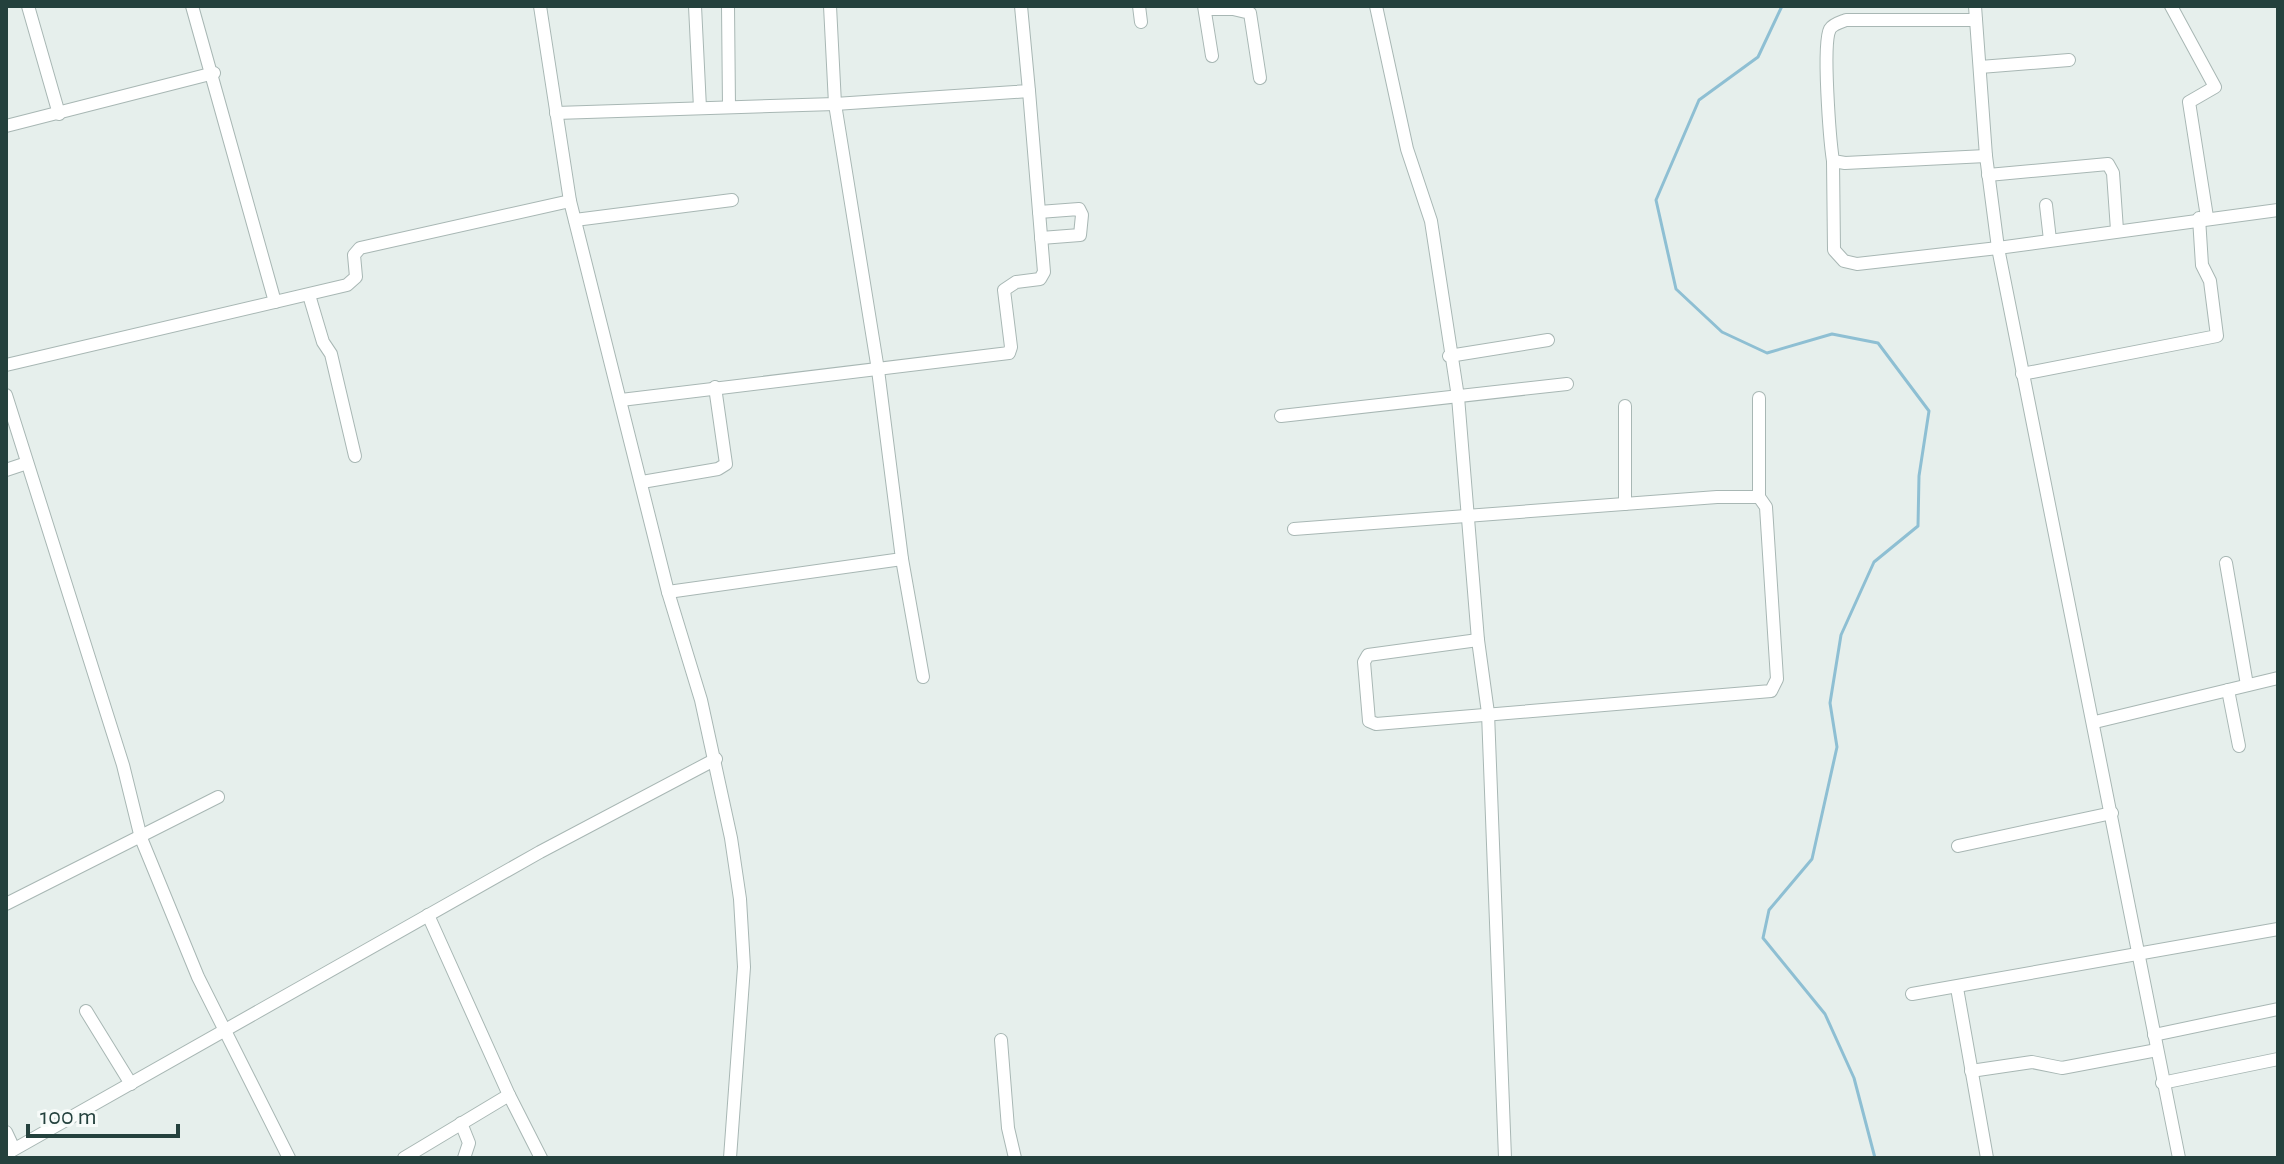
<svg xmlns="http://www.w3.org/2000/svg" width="2284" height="1164" font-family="'Alegreya Sans',sans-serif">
  <rect width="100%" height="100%" fill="#e6efec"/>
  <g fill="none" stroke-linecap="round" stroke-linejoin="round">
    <path stroke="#8ebfd3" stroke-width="3" d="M1782 6 1758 57 1699 100 1656 200 1676 289 1722 332 1767 353 1832 334 1878 343 1929 411 1919 476 1918 526 1874 562 1841 635 1830 703 1837 747 1812 859 1769 910 1763 938 1825 1014 1854 1078 1875 1158"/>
    <g stroke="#a8b7b4" stroke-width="14">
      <g id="minor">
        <path d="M28 6 59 114"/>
        <path d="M192 6 275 302"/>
        <path d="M540 6 570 201 668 592 701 700 731 838 740 899 744 967 730 1158"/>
        <path d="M695 6 700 108"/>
        <path d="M728 6 729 107"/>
        <path d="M1139 6 1141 22"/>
        <path d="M1204 6 1212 56"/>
        <path d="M1376 6 1407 149 1431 221 1458 397 1478 640 1488 713 1505 1158"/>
        <path d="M1975 6 1986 156 1998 248 2179 1158"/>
        <path d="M2171 6 2215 87 2189 102 2207 217"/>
        <path d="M1205 9H1233L1250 13 1260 78"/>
        <path d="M1976 20H1846C1841 22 1833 24 1830 29 1822 44 1830 141 1833 161L1845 163 1986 156"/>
        <path d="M1980 67 2069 60"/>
        <path d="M556 113 835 104 1029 91 1021 6"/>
        <path d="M6 126 214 73"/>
        <path d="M1833 161 1834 250 1844 261 1857 264 1998 248 2278 210"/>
        <path d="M1988 175 2108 164 2113 173 2117 230"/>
        <path d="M2046 205 2050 240"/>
        <path d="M1039 212 1079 209 1082 215 1080 235 1041 238"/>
        <path d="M575 220 732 200"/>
        <path d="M309 295 323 342 331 354 355 456"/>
        <path d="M1449 356 1548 340"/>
        <path d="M6 365 347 285 356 277 354 255 360 248 570 201"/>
        <path d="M2022 374 2217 336 2210 281 2202 265 2199 218"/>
        <path d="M6 395 123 765 141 838 198 977 289 1158"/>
        <path d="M621 400 1009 353 1011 347 1004 290 1016 282 1040 279 1044 272 1029 91"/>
        <path d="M1625 406V504"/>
        <path d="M1281 416 1567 384"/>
        <path d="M6 470 27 463"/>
        <path d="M642 482 718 469 726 464 715 387"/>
        <path d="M1759 497V398"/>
        <path d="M1294 529 1717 497H1759L1766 507 1777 679 1771 691 1376 724 1369 721 1364 662 1368 655 1478 640"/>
        <path d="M902 559 923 677"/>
        <path d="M2226 563 2247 685"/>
        <path d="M668 592 902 559 878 370 835 104 830 6"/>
        <path d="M2228 690 2239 746"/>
        <path d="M2095 722 2278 678"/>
        <path d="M1958 846 2112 813"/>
        <path d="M6 904 218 797"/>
        <path d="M428 915 509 1095"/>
        <path d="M1957 988 1987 1158"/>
        <path d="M1912 994 2278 929"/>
        <path d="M86 1011 131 1084"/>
        <path d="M2154 1035 2278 1009"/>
        <path d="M1001 1040 1008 1128 1015 1158"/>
        <path d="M1971 1071 2032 1062 2062 1068 2157 1050"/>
        <path d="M2162 1083 2278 1059"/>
        <path d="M461 1123 469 1143 464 1158"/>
        <path d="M6 1132 14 1149"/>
        <path d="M6 1154 540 852 716 759"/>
        <path d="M404 1158 509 1095 541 1158"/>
      </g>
    </g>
    <use href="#minor" stroke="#fff" stroke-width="12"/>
  </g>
  <rect width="2284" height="1164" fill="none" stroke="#24413d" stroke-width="16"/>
  <path d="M28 1124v12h150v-12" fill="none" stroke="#24413d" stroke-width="4"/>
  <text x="40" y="1124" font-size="24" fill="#24413d" stroke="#f7fbf9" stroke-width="6" paint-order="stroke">100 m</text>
</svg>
